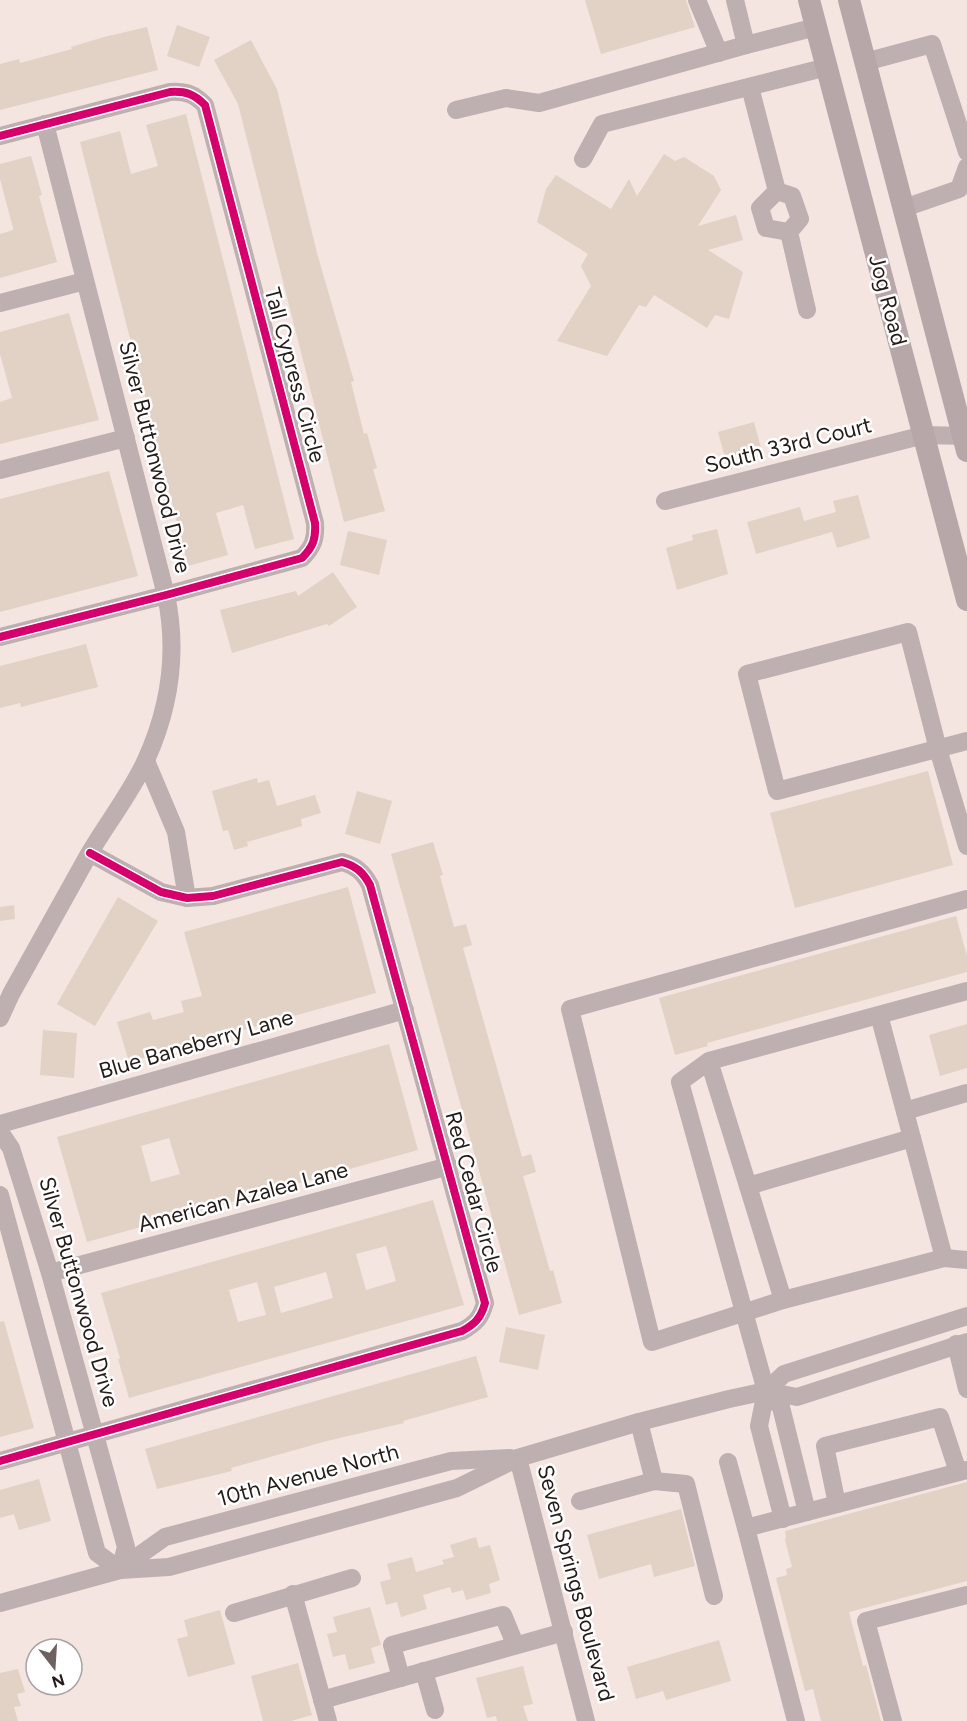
<svg xmlns="http://www.w3.org/2000/svg" width="967" height="1721" font-family="Figtree,sans-serif">
  <rect width="100%" height="100%" fill="#f4e5e1"/>
  <g fill="#e2d1c5" fill-rule="evenodd">
    <path d="M585 0H686L695 27 601 54Z"/>
    <path d="M177 25 210 37 199 67 167 56Z"/>
    <path d="M147 27 158 70 0 110V64L19 59 20 63 72 49 71 47 104 37Z"/>
    <path d="M251 40 277 89 317 253 354 381 351 382 364 434 367 433 377 468 373 469 385 511 344 522 238 104 214 60Z"/>
    <path d="M186 114 294 539 255 549 243 505 216 513 228 555 188 566 80 142 120 131 131 174 158 166 146 125Z"/>
    <path d="M664 154 675 161 684 157 714 176 721 190 698 226 736 215 743 240 708 250 743 272 729 319 715 315 707 328 654 295 646 307 639 305 607 356 557 341 591 286 581 266 588 254 537 222 546 189 556 175 611 209 629 179 637 196Z"/>
    <path d="M31 156 42 195 39 196 57 262 0 278V234L13 230V228L0 179V164Z"/>
    <path d="M69 313 99 420 0 444V402L12 398 0 354V332Z"/>
    <path d="M754 422 761 448 725 458 718 432Z"/>
    <path d="M109 471 138 576 0 612V499Z"/>
    <path d="M858 495 870 538 837 548 832 532 756 554 747 522 800 507 804 521 836 512 833 501Z"/>
    <path d="M717 529 728 574 677 590 666 548 693 540 692 535Z"/>
    <path d="M348 531 387 540 379 575 340 565Z"/>
    <path d="M333 572 357 607 329 626 327 624 232 653 220 610 296 591 298 596Z"/>
    <path d="M86 644 98 687 21 707 20 703 0 708V666Z"/>
    <path d="M928 771 953 865 795 908 770 813Z"/>
    <path d="M257 778 258 783 269 780 277 806 315 795 321 813 301 819 302 826 247 842 248 846 234 850 228 830 223 831 212 791Z"/>
    <path d="M357 791 392 801 380 844 345 834Z"/>
    <path d="M433 842 443 875 440 876 454 927 466 924 472 945 463 948 522 1157 531 1154 536 1172 523 1176 550 1271 553 1270 562 1303 519 1315 391 854Z"/>
    <path d="M348 887 376 993 129 1062 117 1022 150 1012 153 1020 184 1012 181 1001 202 996 184 932Z"/>
    <path d="M118 897 158 921 95 1026 57 1004Z"/>
    <path d="M14 905 15 919 0 921V907Z"/>
    <path d="M956 916 967 956V972L707 1043 708 1046 675 1055 659 998Z"/>
    <path d="M967 1024V1068L940 1076 929 1035Z"/>
    <path d="M43 1030 77 1033 74 1078 40 1075Z"/>
    <path d="M389 1044 418 1150 87 1242 57 1137ZM169 1138 180 1174 151 1182 141 1146Z"/>
    <path d="M433 1200 464 1305 129 1398 118 1359 120 1358 101 1293ZM386 1246 396 1281 366 1290 356 1254ZM326 1272 333 1298 281 1313 274 1287ZM257 1282 266 1315 238 1322 229 1290Z"/>
    <path d="M4 1321 34 1428 0 1437V1322Z"/>
    <path d="M506 1327 545 1335 538 1370 499 1362Z"/>
    <path d="M476 1356 488 1397 403 1421 404 1423 327 1441 231 1468 232 1471 157 1489 145 1449Z"/>
    <path d="M39 1479 51 1521 19 1530 14 1514 0 1518V1490Z"/>
    <path d="M967 1482V1581L849 1612 863 1666 866 1665 881 1721H821L813 1689 805 1691 776 1578 787 1575 786 1569 792 1567 785 1540 786 1537 785 1531Z"/>
    <path d="M681 1509 695 1566 654 1577 651 1564 599 1579 587 1535Z"/>
    <path d="M476 1537 479 1548 490 1545 500 1580 489 1584 491 1593 466 1600 463 1590 452 1593 450 1587 423 1595 427 1609 401 1617 397 1602 386 1605 380 1582 391 1579 387 1564 412 1557 416 1572 444 1564 442 1560 454 1557 450 1545Z"/>
    <path d="M370 1607 381 1645 371 1648 375 1663 349 1670 345 1654 333 1657 327 1634 337 1632 333 1617Z"/>
    <path d="M220 1610 235 1664 188 1677 177 1639 188 1636 184 1620Z"/>
    <path d="M719 1640 731 1681 666 1700 663 1691 636 1699 627 1667Z"/>
    <path d="M298 1663 312 1715 291 1721H263L251 1676Z"/>
    <path d="M523 1666 533 1704 523 1706 528 1721H497L496 1716 487 1718 476 1678Z"/>
    <path d="M18 1669 25 1692 17 1694 21 1706 14 1707 18 1721H0V1673Z"/>
  </g>
  <g fill="none" stroke-linecap="round" stroke-linejoin="round">
    <g stroke="#beafb1" stroke-width="18">
      <path d="M697 0 719 53"/>
      <path d="M735 0 746 45 816 27"/>
      <path d="M865 62 932 44 967 152"/>
      <path d="M750 87 777 191 792 196 800 219 789 232 807 310"/>
      <path d="M456 110 506 98 539 103 746 45"/>
      <path d="M0 136 170 92C186 91 194 94 205 105L315 523C316 539 313 547 302 558L166 595 0 637"/>
      <path d="M583 159 602 124 827 67"/>
      <path d="M777 191 760 208 766 228 789 232"/>
      <path d="M904 208 959 189 967 167"/>
      <path d="M0 303 85 281"/>
      <path d="M0 470 126 438"/>
      <path d="M665 501 924 435 967 436"/>
      <path d="M967 741 777 791 747 674 908 632 938 749 967 846"/>
      <path d="M146 761 176 832 187 898"/>
      <path d="M879 1015 912 1138 748 1186 709 1061C795 1037 881 1014 967 991"/>
      <path d="M0 1018 11 994C37 948 63 901 89 854 107 823 131 793 146 760 170 707 178 652 166 595L45 124"/>
      <path d="M709 1061 680 1082 766 1391 781 1407 807 1512"/>
      <path d="M905 1111 967 1093"/>
      <path d="M0 1124 405 1010"/>
      <path d="M0 1132 11 1148 50 1273 126 1547 120 1570"/>
      <path d="M748 1186 783 1300 944 1258 912 1138"/>
      <path d="M0 1195 97 1553 120 1570"/>
      <path d="M944 1258 967 1260"/>
      <path d="M50 1273 449 1166"/>
      <path d="M783 1300 652 1342 570 1009 967 899"/>
      <path d="M956 1344 967 1389"/>
      <path d="M766 1391 784 1374 967 1316"/>
      <path d="M766 1391 759 1426 783 1519"/>
      <path d="M639 1422 654 1481 686 1484 714 1596"/>
      <path d="M518 1458 586 1721"/>
      <path d="M0 1461 462 1331C475 1324 481 1318 485 1303L370 885C363 872 356 866 342 862L213 896 187 898 161 892 90 853"/>
      <path d="M728 1462 746 1528"/>
      <path d="M580 1501 654 1481"/>
      <path d="M837 1504 825 1446 940 1417 958 1472"/>
      <path d="M120 1569 165 1537 451 1461 510 1458"/>
      <path d="M293 1594 328 1721"/>
      <path d="M0 1603 120 1570 169 1567 457 1488 518 1458 639 1422 729 1399 766 1391 797 1397 967 1342"/>
      <path d="M234 1613 352 1578"/>
      <path d="M424 1671 435 1710"/>
      <path d="M401 1678 392 1645 503 1615 515 1644"/>
      <path d="M322 1700 564 1632"/>
      <path d="M796 1721 746 1528 967 1470"/>
      <path d="M893 1721 866 1621 967 1595"/>
    </g>
    <g stroke="#b8a7a8" stroke-width="22">
      <path d="M809 0 967 600"/>
      <path d="M849 0 967 451"/>
    </g>
    <g stroke="#fff" stroke-width="11">
      <g id="cycleway">
        <path d="M0 136 170 92C186 91 194 94 205 105L315 523C316 539 313 547 302 558L166 595 0 637"/>
        <path d="M0 1461 462 1331C475 1324 481 1318 485 1303L370 885C363 872 356 866 342 862L213 896 187 898 161 892 90 853"/>
      </g>
    </g>
    <use href="#cycleway" stroke="#d6006c" stroke-width="8"/>
  </g>
  <g text-anchor="middle" dominant-baseline="central" stroke-width="5" stroke-linejoin="round" paint-order="stroke">
    <g font-size="22" fill="#251c19" stroke="#fff">
      <text transform="translate(888 300) rotate(75)">Jog Road</text>
      <text transform="translate(295 375) rotate(75)">Tall Cypress Circle</text>
      <text transform="translate(788 445) rotate(-14)">South 33rd Court</text>
      <text transform="translate(155 457) rotate(76)">Silver Buttonwood Drive</text>
      <text transform="translate(196 1044) rotate(-16)">Blue Baneberry Lane</text>
      <text transform="translate(474 1192) rotate(75)">Red Cedar Circle</text>
      <text transform="translate(243 1197) rotate(-15)">American Azalea Lane</text>
      <text transform="translate(79 1292) rotate(74)">Silver Buttonwood Drive</text>
      <text transform="translate(308 1475) rotate(-15)">10th Avenue North</text>
      <text transform="translate(576 1583) rotate(75)">Seven Springs Boulevard</text>
    </g>
  </g>
  <g transform="translate(54 1667) rotate(163)"><circle r="28" fill="#ffffff" stroke="#a8a4a3" stroke-width="1.5"/>
  <path d="M0-4.5L10 22L0 15L-10 22Z" fill="#6d625f"/>
  <text y="-9" font-size="16" font-weight="bold" text-anchor="middle" fill="#251c19">N</text>
  </g>
</svg>
